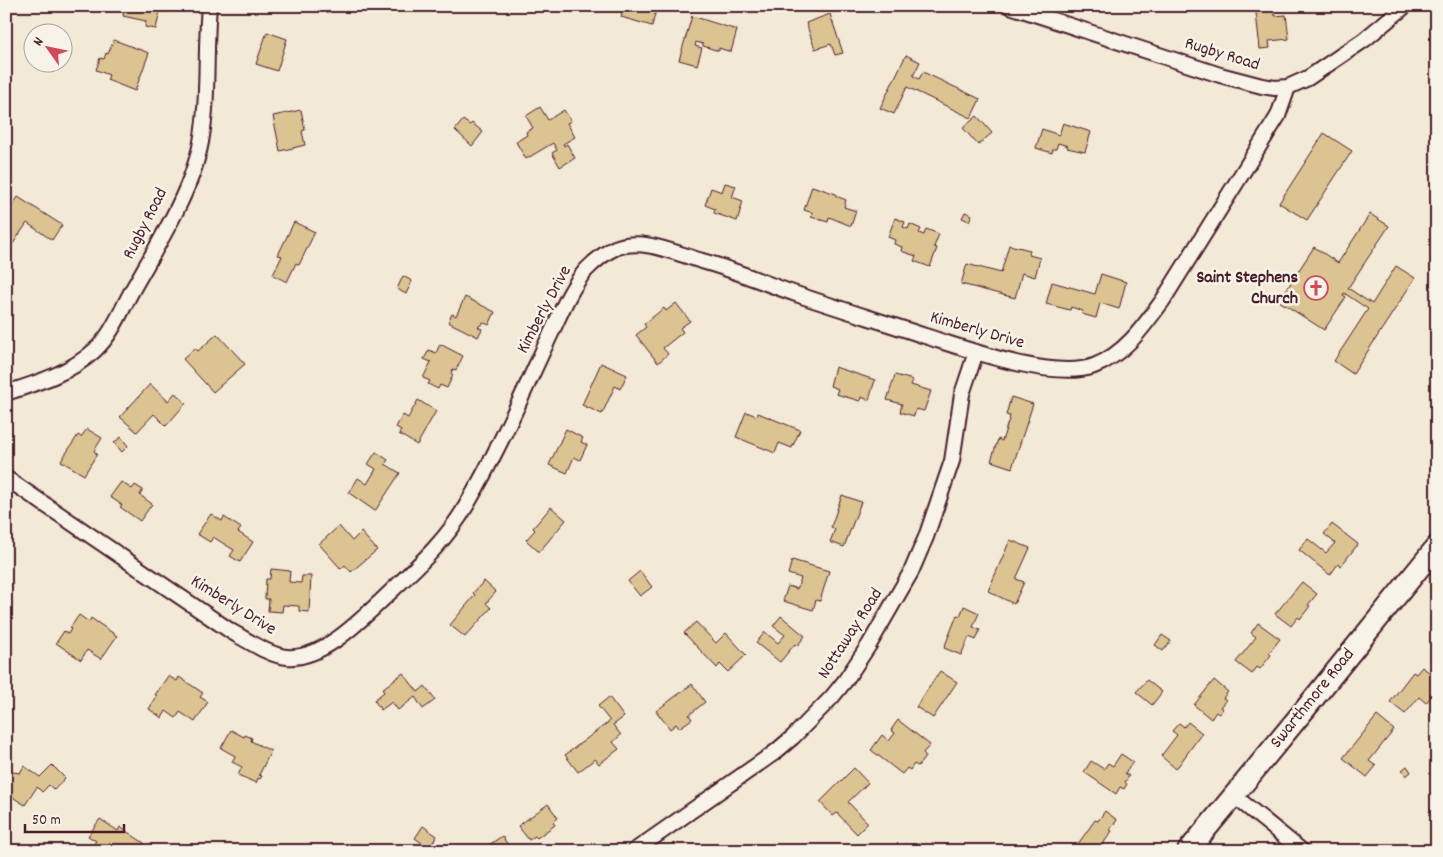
<svg xmlns="http://www.w3.org/2000/svg" width="1443" height="857" font-family="Dekko,sans-serif">
  <rect width="100%" height="100%" fill="#f2e9d7"/>
  <filter id="ink" filterUnits="userSpaceOnUse"><feTurbulence type="fractalNoise" baseFrequency=".02" numOctaves="2"/><feDisplacementMap in="SourceGraphic" scale="10" xChannelSelector="R" yChannelSelector="G"/><feConvolveMatrix kernelMatrix="1 2 1 2 8 2 1 2 1" color-interpolation-filters="sRGB"/></filter>
  <g filter="url(#ink)">
    <g fill="#dcc392" stroke="#4a1f2b">
      <path d="M125 6H146V7L160 11 156 29 145 27 146 21 123 16Z"/>
      <path d="M624 6H657L652 26 621 17Z"/>
      <path d="M1274 10 1275 16 1286 15 1289 39 1269 41 1270 48 1260 49 1256 13Z"/>
      <path d="M830 14 843 53 835 55 831 44 815 49 806 23Z"/>
      <path d="M692 16 737 30 731 52 719 48V51L703 46V44L696 42 695 46 702 48 697 65 679 60Z"/>
      <path d="M267 32 287 39 277 71 256 64Z"/>
      <path d="M114 40 149 53 135 91 107 80 109 75 96 70 100 58 104 59 106 53 108 54Z"/>
      <path d="M906 55 920 62 913 76 919 79 923 72 980 99 971 118 907 87 894 114 880 108Z"/>
      <path d="M540 107 548 120 564 110 571 121 567 123 575 137 563 144 564 146 567 144 575 158 560 167 552 153 557 150 553 143 526 159 516 142 527 135 526 132 533 128 526 116Z"/>
      <path d="M301 110 305 130 302 131 305 145 280 151 273 116Z"/>
      <path d="M977 116 992 133 978 145 963 128Z"/>
      <path d="M463 120 470 125 472 123 483 132 472 146 455 130Z"/>
      <path d="M1063 123 1091 132 1085 152 1067 148 1068 146 1058 143 1056 149H1053L1052 153 1036 148 1042 129 1059 135Z"/>
      <path d="M1324 133 1352 151 1307 220 1279 203Z"/>
      <path d="M725 183 736 186 732 197 743 201 737 221 714 213 715 209 705 205 711 188 722 192Z"/>
      <path d="M812 186 836 194V196L846 200 844 207 856 211 851 226 829 217 828 222 811 217 813 213 804 210Z"/>
      <path d="M18 197 62 225 52 240 27 223 6 254V215Z"/>
      <path d="M965 212 972 215 969 221 962 218Z"/>
      <path d="M1370 214 1389 226 1348 288 1372 304 1396 266 1415 278 1353 374 1334 361 1368 309 1344 293 1343 295 1346 297 1324 330 1279 301 1314 247 1338 263Z"/>
      <path d="M895 218 905 222 903 227 908 229 910 224 921 229 919 233 924 235 926 229 939 234 934 247 937 248 930 267 914 261 916 256 901 251 902 247 894 244 895 240 888 237Z"/>
      <path d="M294 222 315 232 299 265 296 263 287 282 273 275 282 256 278 255Z"/>
      <path d="M1009 245 1030 250 1029 255 1040 258 1035 277 1022 273 1015 298 961 284 967 264 1001 273Z"/>
      <path d="M1101 274 1126 282 1119 309 1100 303 1096 318 1082 314 1083 311 1071 307 1070 310 1046 304 1052 282 1095 294Z"/>
      <path d="M403 276 412 281 406 294 397 289Z"/>
      <path d="M465 297 495 312 489 325 483 322 481 325H480L478 327 482 329 478 337 448 322 452 314 456 316Z"/>
      <path d="M676 303 690 321 680 328 683 332 663 348 668 354 658 363 636 335 646 327 644 324 664 308 666 311Z"/>
      <path d="M217 334 245 364 213 392 183 359 195 348 198 351Z"/>
      <path d="M440 344 463 356 456 370 453 369 451 373 453 375 447 388 440 385 438 389 428 384 430 381 423 378 431 362 424 359 429 350 436 353Z"/>
      <path d="M601 363 627 375 620 389 615 386 602 414 582 405Z"/>
      <path d="M835 367 875 380 869 400 861 397 860 401 836 394 838 389 830 386Z"/>
      <path d="M895 375 913 380 911 385 931 391 924 411 916 409 914 416 900 412 902 404 887 400Z"/>
      <path d="M150 384 168 401 175 393 186 403 166 426 154 414 137 432 120 417Z"/>
      <path d="M1011 397 1033 404 1012 468 991 461 998 439 1002 441 1010 416 1006 415Z"/>
      <path d="M418 400 436 411 417 445 399 434 401 430 396 427 403 415 408 418Z"/>
      <path d="M746 412 757 416 758 413 800 430 792 448 779 443 775 453 736 437Z"/>
      <path d="M87 429 102 438 94 451 97 454 84 475 61 461 78 435 81 437Z"/>
      <path d="M566 429 583 438 581 442 587 445 580 460 574 457 567 473 549 465Z"/>
      <path d="M121 437 128 446 122 452 114 443Z"/>
      <path d="M376 452 388 460 385 464 400 473 375 511 349 493 358 478 367 484 376 469 368 464Z"/>
      <path d="M121 482 132 489 135 485 143 490 140 495 152 504 140 521 120 507 122 505 110 497Z"/>
      <path d="M842 495 861 502 844 547 830 542 835 529 831 527Z"/>
      <path d="M551 507 566 520 539 552 526 540 535 530 533 528Z"/>
      <path d="M211 514 222 521 224 517 241 528 238 532 253 542 240 562 230 556 234 550 213 537 210 542 197 534Z"/>
      <path d="M1332 524 1358 544 1341 566 1338 564 1330 575 1299 550 1308 539 1326 553 1335 543 1324 534Z"/>
      <path d="M339 526 352 541 361 532 377 550 351 572 345 565 341 569 319 544Z"/>
      <path d="M1010 540 1030 548 1016 579 1024 582 1014 604 988 591Z"/>
      <path d="M792 560 829 571 820 601 816 600 813 610 783 601 788 586 797 589 801 578 788 574Z"/>
      <path d="M271 569 290 571 289 582 301 583 302 576H311L309 612 299 611V606L283 605 282 612 268 611 269 599H265L266 579H270Z"/>
      <path d="M640 571 652 587 640 596 628 581Z"/>
      <path d="M484 581 496 592 486 603 491 608 465 637 450 625 475 595 473 593Z"/>
      <path d="M1302 582 1317 594 1308 605 1310 606 1300 619 1298 617 1291 626 1275 614Z"/>
      <path d="M964 606 979 613 973 627 980 630 976 640 969 637 961 655 944 648 957 615 960 616Z"/>
      <path d="M79 615 89 622 91 618 117 636 101 659 87 650 81 660 56 643 64 631 68 634 71 629 70 628Z"/>
      <path d="M781 616 805 636 797 646 795 644 780 662 756 643 765 632 778 643 785 635 773 626Z"/>
      <path d="M696 622 716 643 726 633 746 655 728 672 720 664 717 668 684 633Z"/>
      <path d="M1258 623 1280 639 1269 653 1271 655 1260 669 1257 667 1252 674 1236 662 1256 637 1251 633Z"/>
      <path d="M1162 635 1171 641 1163 651 1155 645Z"/>
      <path d="M1422 667 1437 678V689L1426 703 1419 697 1405 714 1390 702 1413 672 1416 674Z"/>
      <path d="M940 671 957 682 933 718 916 707Z"/>
      <path d="M403 673 418 692 425 686 435 700 423 709 415 697 398 710 392 702 381 710 374 700 384 692 382 689Z"/>
      <path d="M168 676 177 681 179 677 203 693 200 697 208 702 195 722 180 712 176 718 166 711 162 718 149 709 157 696 155 695Z"/>
      <path d="M1147 680 1162 692 1152 705 1136 692Z"/>
      <path d="M1214 680 1228 692 1223 698 1226 700 1220 707 1223 709 1219 714 1216 712 1211 719 1194 705Z"/>
      <path d="M692 684 705 702 689 715 692 719 679 728 676 724 670 729 656 711Z"/>
      <path d="M609 697 624 717 613 725 621 735 613 742 619 749 599 764 595 759 578 772 565 755 610 721 598 706Z"/>
      <path d="M1377 716 1394 730 1369 761 1376 766 1367 777 1343 758Z"/>
      <path d="M898 720 930 745 923 753 926 756 918 766 914 764 910 770 907 768 902 774 871 750 882 735 889 741 895 733 891 730Z"/>
      <path d="M1188 722 1202 733 1176 769 1161 756 1177 735 1172 731 1179 723 1184 727Z"/>
      <path d="M231 730 244 737 245 735 252 738 251 741 271 751 259 775 262 776 260 779 258 778 256 783 238 775 242 767 232 762 235 756 221 748Z"/>
      <path d="M1121 754 1133 762 1125 773 1129 776 1125 782 1127 784 1124 789 1120 787 1116 794 1084 772 1091 761 1104 769 1108 763 1113 766Z"/>
      <path d="M52 765 65 778 54 790 49 785 42 792 37 787 25 805 6 793V771L20 773 24 766 40 777Z"/>
      <path d="M1407 766 1411 772 1406 776 1402 770Z"/>
      <path d="M854 768 868 783 848 802 868 823 857 834 837 813 833 816 820 802Z"/>
      <path d="M548 804 558 818 553 822 555 825 537 838 535 836 529 840 518 826Z"/>
      <path d="M1105 811 1117 820 1110 830 1112 831 1098 851H1088L1078 844 1095 820 1098 821Z"/>
      <path d="M100 819 118 831 120 827 144 843 140 849 142 851H108L104 849 103 851H99L92 846 96 841 88 836Z"/>
      <path d="M423 826 437 836 429 848 415 838Z"/>
      <path d="M502 836 512 851H484L483 849Z"/>
    </g>
    <g fill="none" stroke-linecap="round" stroke-linejoin="round">
      <g stroke="#4a1f2b" stroke-width="18">
        <g id="street">
          <path d="M1010 6 1220 75 1262 86 1275 88 1288 87 1308 78 1364 40 1405 6"/>
          <path d="M6 393C37 383 70 373 94 351 113 334 122 308 134 287 158 244 192 191 201 142 209 98 205 51 209 6"/>
          <path d="M6 478 232 632C247 640 270 656 287 657 321 660 359 622 382 600 412 571 445 543 466 506 496 455 521 398 546 344 558 320 568 291 586 270 594 262 604 253 615 248 642 237 675 253 702 261 735 270 766 284 799 295 840 309 883 322 925 336 966 349 1054 381 1094 366 1125 354 1144 326 1163 300L1278 116 1288 87"/>
          <path d="M1233 795 1302 851"/>
          <path d="M634 851 774 753 793 737 832 697 845 681 869 645 911 572 926 537 952 461 962 394 976 352"/>
        </g>
      </g>
      <g stroke="#4a1f2b" stroke-width="24">
        <path id="secondary" d="M1188 851 1306 708 1437 546"/>
      </g>
      <use href="#street" stroke="#f7f3e8" stroke-width="14"/>
      <use href="#secondary" stroke="#f7f3e8" stroke-width="20"/>
    </g>
  </g>
  <defs>
    <g id="church-ring" transform="scale(1.25)"><circle r="9.5" fill="#f7f3e8" stroke="#d1495b" stroke-width="1.5"/><path d="M-1.2-6h2.4v3.5h3.3v2.4h-3.3V6h-2.4V-.1h-3.3v-2.4h3.3Z" fill="#d1495b"/></g>
  </defs>
  <g fill-rule="evenodd">
    <use href="#church-ring" x="1316" y="288"/>
  </g>
  <g text-anchor="middle" dominant-baseline="central" stroke-width="5" stroke-linejoin="round" paint-order="stroke">
    <g font-size="18" fill="#4a1f2b" stroke="#f7f3e8">
      <text transform="translate(1222 55) rotate(17)">Rugby Road</text>
      <text transform="translate(146 224) rotate(-63)">Rugby Road</text>
      <text transform="translate(545 310) rotate(-62)">Kimberly Drive</text>
      <text transform="translate(977 331) rotate(16)">Kimberly Drive</text>
      <text transform="translate(233 606) rotate(32)">Kimberly Drive</text>
      <text transform="translate(851 634) rotate(-57)">Nottaway Road</text>
      <text transform="translate(1313 699) rotate(-51)">Swarthmore Road</text>
    </g>
    <g font-size="18" font-weight="bold" fill="#4a1f2b" stroke="#f7f3e8" text-anchor="end">
      <text x="1298" y="278">Saint Stephens<tspan x="1298" dy="21">Church</tspan></text>
    </g>
  </g>
  <rect width="1443" height="857" fill="none" stroke="#f7f3e8" stroke-width="25"/>
  <rect x="12" y="12" width="1418" height="832" fill="none" stroke="#4a1f2b" stroke-width="2" filter="url(#ink)"/>
  <g transform="translate(48 48) rotate(303)"><circle r="24" fill="#f7f3e8" stroke="#b29e9c"/>
  <path d="M0-4L9 19L0 12L-9 19Z" fill="#d1495b"/>
  <text y="-8" font-size="14" font-weight="bold" text-anchor="middle" fill="#4a1f2b">N</text>
  </g>
  <path d="M25 824v8h99v-8" fill="none" stroke="#4a1f2b" stroke-width="2.5"/>
  <text x="32" y="824" font-size="15" fill="#4a1f2b" stroke="#f7f3e8" stroke-width="4" paint-order="stroke">50 m</text>
</svg>
